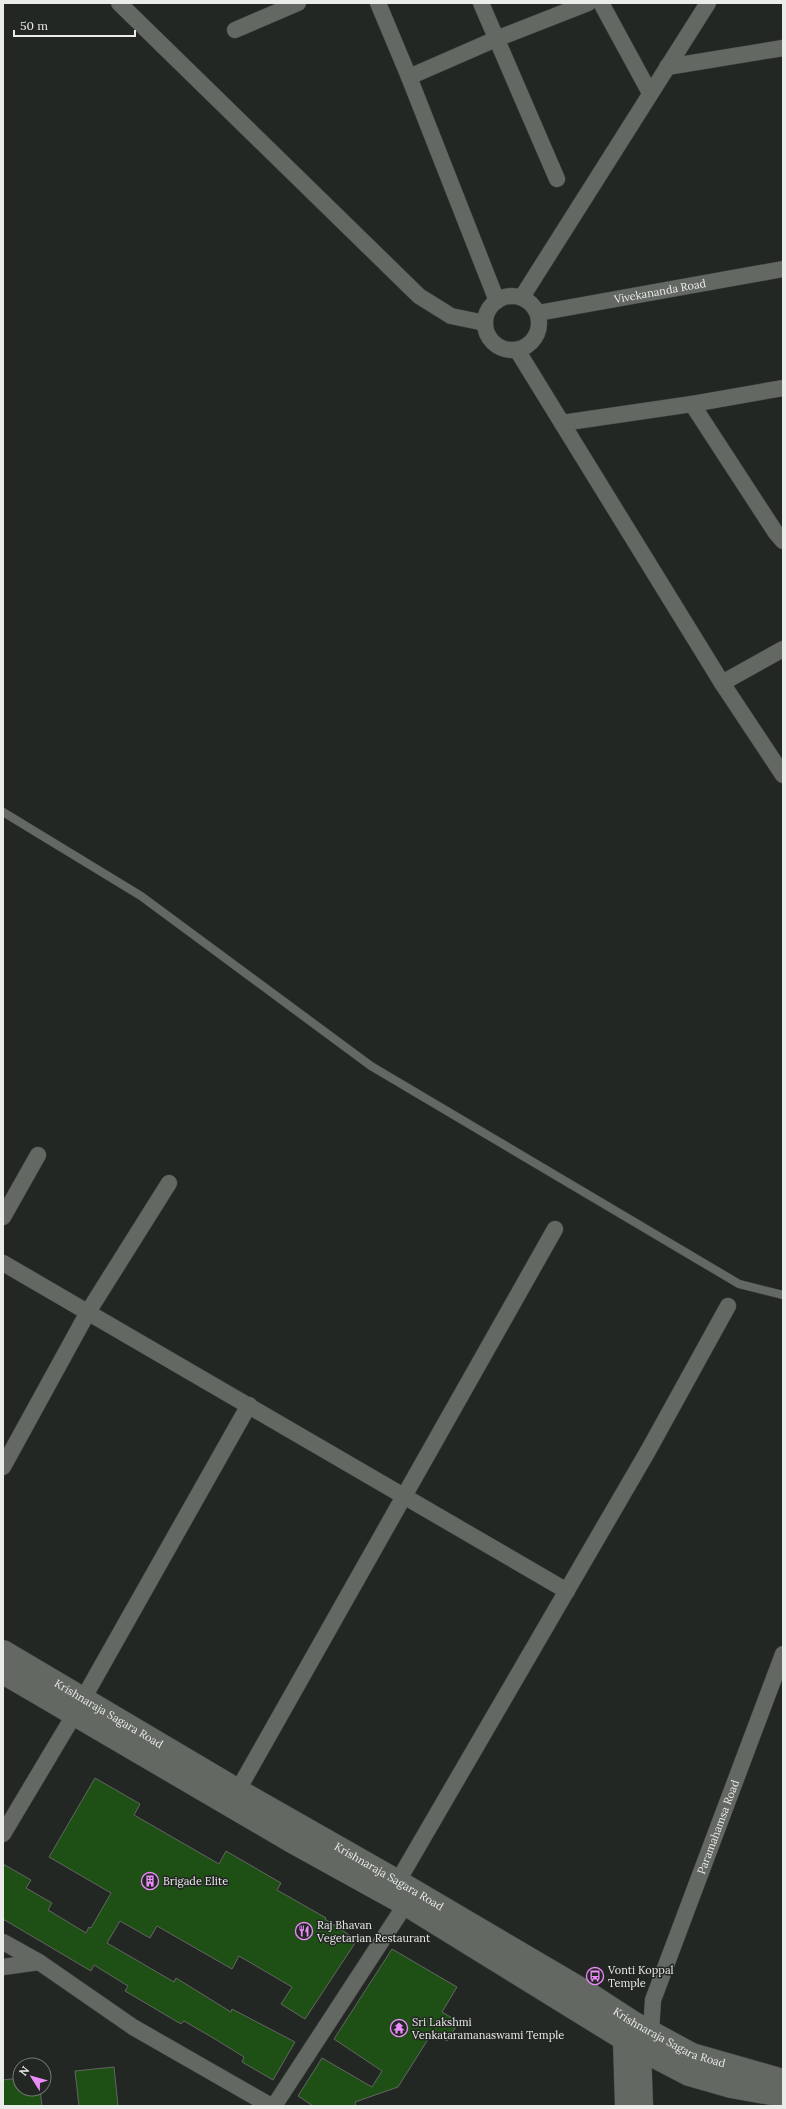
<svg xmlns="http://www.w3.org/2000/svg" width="786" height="2109" font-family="Lora,serif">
  <rect width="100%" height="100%" fill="#232723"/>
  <g fill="#1e5016" stroke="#626661">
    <path d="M95 1778 140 1804 134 1815 219 1864 226 1851 281 1883 277 1890 326 1918 325 1919 357 1940 305 2019 281 2004 292 1987 239 1956 232 1969 157 1926 150 1938 120 1921 107 1943 174 1982 176 1978 231 2012 232 2009 295 2042 273 2080 242 2062 244 2057 215 2039 184 2021 181 2024 125 1991 128 1986 94 1965 91 1971 3 1919V1864L31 1880 26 1888 52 1903 48 1910 86 1933 89 1927 91 1928 111 1893 49 1857Z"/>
    <path d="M392 1949 457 1987 442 2012 459 2022 447 2041 432 2033 398 2087 355 2102 356 2106H313L298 2096 322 2058 372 2087 382 2071 334 2039Z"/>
    <path d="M114 2067 118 2106H79L75 2071Z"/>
    <path d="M20 2078V2089H40L42 2106H3V2080Z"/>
  </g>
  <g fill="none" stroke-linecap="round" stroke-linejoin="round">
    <g stroke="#424541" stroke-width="9">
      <path id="service" d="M3 812 141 896 371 1066 739 1284 783 1295"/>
    </g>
    <g stroke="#424541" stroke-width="17">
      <g id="minor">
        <path d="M119 3 419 296 451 316 485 323"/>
        <path d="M378 3 409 77 497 301"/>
        <path d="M481 3 557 179"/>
        <path d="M601 3 650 93"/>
        <path d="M235 30 298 3"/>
        <path d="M667 67 783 48"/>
        <path d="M409 77 496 39 588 3"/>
        <circle cx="512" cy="323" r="27"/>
        <path d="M522 297 708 3"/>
        <path id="s1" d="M538 313 783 269"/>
        <path d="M517 350 722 683 783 775"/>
        <path d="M692 404 776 533 783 541"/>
        <path d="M562 423 692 404 783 388"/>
        <path d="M722 683 783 649"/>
        <path d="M3 1217 38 1155"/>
        <path d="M3 1263 567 1591"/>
        <path d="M3 1467 88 1312 169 1183"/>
        <path d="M238 1790 555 1229"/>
        <path d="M3 1834 74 1715 249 1405"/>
        <path d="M398 1881 648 1451 728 1306"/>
        <path d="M3 1942 39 1962 133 2027 271 2106"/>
        <path d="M3 1967 39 1962"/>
        <path id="s2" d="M651 2031 653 2000 783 1654"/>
        <path d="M274 2106 411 1896"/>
      </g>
    </g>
    <g stroke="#424541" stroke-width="21">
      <g id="tertiary">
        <path d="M625 2106 623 2040 630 2028"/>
        <path d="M643 2106 641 2050 647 2038"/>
      </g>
    </g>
    <g stroke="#424541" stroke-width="23">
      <g id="secondary">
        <path id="s3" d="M3 1651 238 1790 398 1881 590 1994 633 2022 692 2054 783 2080"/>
        <path d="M3 1673 292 1842 406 1905 641 2050 689 2075 731 2087 783 2096"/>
      </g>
    </g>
    <use href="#service" stroke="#636862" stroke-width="8"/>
    <use href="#minor" stroke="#636862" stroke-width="16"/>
    <use href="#tertiary" stroke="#636862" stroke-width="20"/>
    <use href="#secondary" stroke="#636862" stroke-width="22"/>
  </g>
  <defs>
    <g id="building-ring" transform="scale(0.9)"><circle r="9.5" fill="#232723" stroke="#ec8cfb" stroke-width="1.5"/><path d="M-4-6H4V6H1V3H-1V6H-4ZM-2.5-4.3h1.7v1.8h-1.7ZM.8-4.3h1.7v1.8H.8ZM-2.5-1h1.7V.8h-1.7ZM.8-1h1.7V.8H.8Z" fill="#ec8cfb"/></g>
    <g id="restaurant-ring" transform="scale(0.9)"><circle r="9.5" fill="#232723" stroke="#ec8cfb" stroke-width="1.5"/><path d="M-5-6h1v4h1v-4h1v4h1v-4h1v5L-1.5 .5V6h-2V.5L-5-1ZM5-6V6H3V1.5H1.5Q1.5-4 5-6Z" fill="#ec8cfb"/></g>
    <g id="bus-ring" transform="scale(0.9)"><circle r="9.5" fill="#232723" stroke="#ec8cfb" stroke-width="1.5"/><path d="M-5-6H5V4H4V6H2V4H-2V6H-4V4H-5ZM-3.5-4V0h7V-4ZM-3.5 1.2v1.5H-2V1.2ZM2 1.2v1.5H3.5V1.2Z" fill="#ec8cfb"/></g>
    <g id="temple-ring" transform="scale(0.9)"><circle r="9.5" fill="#232723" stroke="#ec8cfb" stroke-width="1.5"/><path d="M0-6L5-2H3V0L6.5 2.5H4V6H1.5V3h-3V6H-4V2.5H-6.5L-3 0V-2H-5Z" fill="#ec8cfb"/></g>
  </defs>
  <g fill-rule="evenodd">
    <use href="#building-ring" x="150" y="1881"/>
    <use href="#restaurant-ring" x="304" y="1931"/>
    <use href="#bus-ring" x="595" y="1976"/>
    <use href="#temple-ring" x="399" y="2028"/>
  </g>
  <g text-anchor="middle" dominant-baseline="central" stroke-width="3" stroke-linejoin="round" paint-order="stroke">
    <g font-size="11" fill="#eaece9" stroke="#232723">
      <text stroke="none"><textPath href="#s1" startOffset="124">Vivekananda Road</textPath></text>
      <text stroke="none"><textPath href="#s3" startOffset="123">Krishnaraja Sagara Road</textPath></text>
      <text stroke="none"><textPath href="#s2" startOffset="216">Paramahamsa Road</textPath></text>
      <text stroke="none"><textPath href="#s3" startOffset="447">Krishnaraja Sagara Road</textPath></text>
      <text stroke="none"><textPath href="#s3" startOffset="771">Krishnaraja Sagara Road</textPath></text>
    </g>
    <g font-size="11" fill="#eaece9" stroke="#232723" text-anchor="start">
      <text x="163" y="1881">Brigade Elite</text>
      <text x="317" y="1925">Raj Bhavan<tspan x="317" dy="13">Vegetarian Restaurant</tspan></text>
      <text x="608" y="1970">Vonti Koppal<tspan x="608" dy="13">Temple</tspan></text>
      <text x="412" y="2022">Sri Lakshmi<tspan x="412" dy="13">Venkataramanaswami Temple</tspan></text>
    </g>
  </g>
  <rect width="786" height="2109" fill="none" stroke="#eaece9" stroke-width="8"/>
  <g transform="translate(32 2077) rotate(307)"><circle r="19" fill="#232723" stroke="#737672"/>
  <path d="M0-3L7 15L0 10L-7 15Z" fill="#ec8cfb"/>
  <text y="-6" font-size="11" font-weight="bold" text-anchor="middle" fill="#eaece9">N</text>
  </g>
  <path d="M14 30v6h121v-6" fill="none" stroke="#eaece9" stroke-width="2"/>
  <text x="20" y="30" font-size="12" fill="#eaece9" stroke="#232723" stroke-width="3" paint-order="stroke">50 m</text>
</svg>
